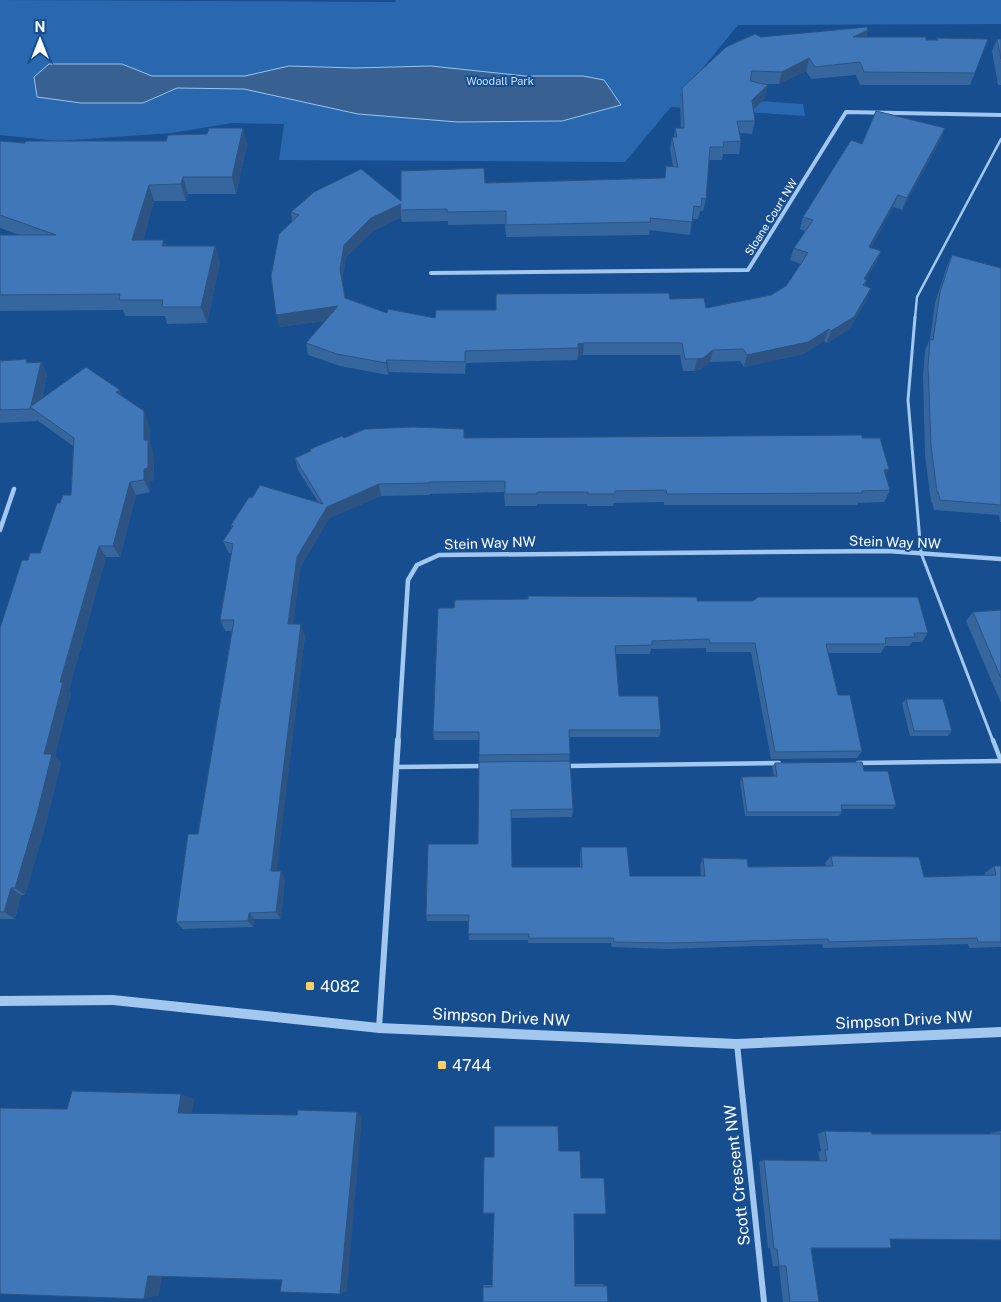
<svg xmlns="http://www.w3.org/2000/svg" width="1001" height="1302" font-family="'Public Sans',sans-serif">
  <rect width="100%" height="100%" fill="#174e90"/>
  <path fill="#2968ae" d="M0 0 395 2 396 0H1001V24L738 25 680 96 803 104 805 116 671 107 625 162 279 160 284 124 232 123 172 133 58 141 0 135Z"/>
  <path fill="#386191" stroke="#96c3f2" d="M49 64H122L152 76H245L289 66 355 68 431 66 525 76H583L604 80 621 105 562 121 458 122 358 114 244 89 177 88 143 103H81L37 97 34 77Z"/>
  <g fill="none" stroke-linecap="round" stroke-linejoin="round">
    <path stroke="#a3c8f0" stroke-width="2.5" d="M915 318 917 297 1001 139"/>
    <path stroke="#a3c8f0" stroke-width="3" d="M915 317 908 400 921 553 993 741"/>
    <g stroke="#a3c8f0" stroke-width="4.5">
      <path d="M993 740 1001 761"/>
      <path d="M858 763 1001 761"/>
      <path d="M566 766 779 763"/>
      <path d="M396 767 484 766"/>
    </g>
    <path stroke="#a3c8f0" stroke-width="4" d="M431 273 748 270 846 112 1001 115"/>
    <g stroke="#a3c8f0" stroke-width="4.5">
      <path d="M0 530 14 489"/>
      <path d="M398 741 408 580 417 565 439 555 888 551 1001 559"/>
    </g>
    <g stroke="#a3c8f0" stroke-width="6">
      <path d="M379 1028 398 740"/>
      <path d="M737 1044 764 1302"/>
    </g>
    <path fill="#a3c8f0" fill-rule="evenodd" d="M113 995 379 1023 737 1039 1001 1027V1037L737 1049 379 1033 113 1005 0 1006V996Z"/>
  </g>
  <g fill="#36669e">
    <path d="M868 30 866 37 926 40H937V38L975 73 970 85H860L856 75 811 79 806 71 779 84H762L768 85 765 98 753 109 755 121 752 134 740 133 741 141 739 154H723L722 160H709L706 199 703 211H700L698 219H692L690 235 650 230 649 235 506 237 505 224 448 225V221L402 222 401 217 373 231 346 257 342 281 345 298 387 313 435 318 496 310 670 299 706 308 771 295 786 286 801 264 790 260 794 248 805 231 800 229 803 217 862 144 945 128 940 141 902 210 893 207 871 248 881 251 876 263 866 279 865 285 867 300 849 329 827 343 824 341 803 354 744 367 740 361 710 362 701 369 694 371H683L680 355H583L578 356 577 360 466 363 465 374 389 372 388 375 340 366 308 355 306 343 325 321 279 327 292 221 291 212 401 201 485 183 665 178 673 166 670 149 672 137H674L675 128H681L680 100 682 88 761 37Z"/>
    <path d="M997 39H1001V85H998L992 51Z"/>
    <path d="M243 128 247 145 236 194H188L186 201H154L143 240 166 246H215L220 263 207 323 167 324 165 316H125L123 310 0 311V235H19L0 228V141L25 143 166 141Z"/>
    <path d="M952 255 1001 268V522H1000L999 515 934 510 932 502H931L925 455 923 376 925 350 930 339 935 303 947 266Z"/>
    <path d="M0 361 29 362H41L47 374 42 398 123 397 149 424 150 444 153 452 154 480 150 481V492L136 495 120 557H106L69 690 71 693 55 756 61 763 46 823 25 895H21L15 919H0V628L28 560 40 553 60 503 71 495 73 446 37 420V421L0 423Z"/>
    <path d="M344 438H862L886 475 890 490 884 502 858 503 857 505H664V502L614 503 613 506H587V504H537V506H505L504 492 430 494V495L381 496 329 518 300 568 293 624 305 635 276 871 285 878 281 919H254L253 927 183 929 176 922 198 834 232 631H225L220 620 232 554 228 552 223 541 232 528 231 525 252 498 318 502 298 470 295 458 310 451V449Z"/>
    <path d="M697 601 928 633 922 642H912L909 646H885L881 653H828L838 695 862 751 857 758 771 759 751 652H706V648L651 649 650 654H616L619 696 661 730 659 737H569L570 754 569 761 479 762V740H434L433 732 454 608Z"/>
    <path d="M1001 610V703L966 621 973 612Z"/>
    <path d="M906 699 952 731 948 736H910L902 703Z"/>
    <path d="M479 762 573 809 572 817 511 818 512 867H580V854L581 847 630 876H701L700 865 703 858 748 867 826 866 825 863 831 856 924 877 985 875V873L994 866H1001V947L969 948 968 944 823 948 822 944 667 949 612 947 611 943H528V940H469V921H427L426 915 478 844Z"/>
    <path d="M775 763 864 771 896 805 893 809H841L842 812 839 816H745L740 781 742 777H774L772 767Z"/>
    <path d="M825 1131 872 1134H991L990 1133 1001 1131V1240L890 1239 811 1248 819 1302H783L779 1266H773L770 1248H768L759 1162 764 1160 820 1161 818 1152 821 1151 818 1134Z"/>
    <path d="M559 1151 581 1178 606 1214H574L575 1284H603L607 1286 483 1287V1285H492L494 1214H483V1213L494 1157Z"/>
  </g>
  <g fill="#2c5381">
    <path d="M868 30 864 42 853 37Z"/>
    <path d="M809 58 806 71 779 84 782 72Z"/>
    <path d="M768 85 765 98 750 113 752 100Z"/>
    <path d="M243 128 247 145 236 194 232 177Z"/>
    <path d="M945 128 940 141 902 210 907 198Z"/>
    <path d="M183 177 188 194 186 201 181 184Z"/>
    <path d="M149 185 154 201 138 257 132 240Z"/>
    <path d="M898 195 893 207 865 259 869 247Z"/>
    <path d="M401 204V217L373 231 346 257 342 282 340 269 344 245 371 218Z"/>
    <path d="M164 240 170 256 162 246Z"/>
    <path d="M215 246 220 263 207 323 201 307Z"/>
    <path d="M881 251 876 263 859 291 864 279Z"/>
    <path d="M871 288 867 300 849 329 827 343 831 331Z"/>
    <path d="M338 306 340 319 279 327 276 315Z"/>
    <path d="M829 329 824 341 803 354 744 367 747 355Z"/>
    <path d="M584 343 583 355 578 356V344Z"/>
    <path d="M713 350 710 362 701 369 694 371 697 359Z"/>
    <path d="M387 360 389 372 388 375 386 363Z"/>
    <path d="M41 362 47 374 38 413 30 408Z"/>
    <path d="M120 390 126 403 116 392Z"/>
    <path d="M144 411 149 424 150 444 153 452 154 480 150 481V492L144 480Z"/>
    <path d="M889 469 883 481 884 470Z"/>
    <path d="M130 482 136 495 120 557 113 546Z"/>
    <path d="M379 484 381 496 329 518 300 568 292 635 288 624 297 557 327 507Z"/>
    <path d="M99 546 106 557 69 690 71 693 55 756 61 763 46 823 25 895 15 888 60 682Z"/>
    <path d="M301 624 305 635 276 878 271 871Z"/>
    <path d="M281 871 285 878 281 919 276 912Z"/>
    <path d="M11 888 21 895 15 919 4 912Z"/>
    <path d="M249 913 254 919 253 927 248 921Z"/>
    <path d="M181 1094 194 1099 191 1117 178 1113Z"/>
    <path d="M357 1112 362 1117 347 1291 340 1294Z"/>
    <path d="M162 1275 159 1296 144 1299 148 1276Z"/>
  </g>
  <g fill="#3f77b8" stroke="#2c5381">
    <path d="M867 27 868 30 853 37H926V40H938L937 38 988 39 975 73 864 72 860 62 815 67 809 58 782 72 752 71 750 81 768 85 752 100 755 121H737L741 141 723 142 724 147H710L706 199 702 198 701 207 694 206 692 222 650 218 651 222 506 225V211L447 212V209L400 210 401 204 371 218 344 245 340 269 345 298 387 313 388 309 435 318 436 310H496V294L669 293 670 299 704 298 706 308 771 295 786 286 808 253 794 248 813 220 803 217 851 140 862 144 876 111 945 128 907 198 898 195 869 247 881 251 864 279 867 280 863 285 871 288 854 317 831 331 829 329 808 342 747 355 743 349 713 350 703 358 697 359H685L682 343H584L578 344V348L465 351V362L387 360 386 363 337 354 306 343 338 306 276 315 271 276 279 234 299 215 291 212 314 192 361 169 401 201V171L484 168 485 183 665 178 666 166 678 167 672 137H677L675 128H684L682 88 726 47 755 34 761 37Z"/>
    <path d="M997 39H1001V59Z"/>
    <path d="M209 128H243L232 177H183L181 184 149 185 132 240H164L162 246H215L201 307H162L163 300H119L120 294 0 295V235H56L0 215V141L25 143 26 141H166L168 135 207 134Z"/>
    <path d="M952 255 1001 268V505L940 500 938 492H937L931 445 928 366 930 339 933 340 940 292Z"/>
    <path d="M27 359 26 363 41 362 31 406 30 407V409L0 410V361Z"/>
    <path d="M86 367 120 390 116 392 144 411V440H148V468L144 469V480L130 482 113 546H99L60 682H63L44 754H52L37 814 15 888H11L4 912H0V628L22 560H28L30 553H40L57 503H60L63 495H71L74 438 30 407Z"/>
    <path d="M413 427 464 429V438L862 435V438H880L889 469 884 470 890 490 862 491V493L667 494 666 490 615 491V494H588V492H537V494H505V481L429 482V483L379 484 327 507 297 557 288 624H301L271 871H281L276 912 249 913 248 921 176 922 188 834H198L234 620H220L233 544 223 541 233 526 231 525 249 497 252 498 260 485 323 504 295 458 311 451 310 449 342 436 344 438 365 429Z"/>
    <path d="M528 596 697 597V601H753L758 597H918L928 633H914L915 637 885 638 886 644H826L838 695H850L862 751 775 752 755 643H710L709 639 652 641V645L615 646 619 696H658L661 730H569L570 754 479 755V732H433L438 608H454L455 600 528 599Z"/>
    <path d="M1001 610V678L973 612Z"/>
    <path d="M906 699H943L952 731H914Z"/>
    <path d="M570 761 573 809 511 810 512 867H582L581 847H627L630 876H705L703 858 747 859 748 867 833 866 831 856 919 857 924 877 996 875 994 866H1001V942H978L977 938 829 942 828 939 670 943 614 942 613 938H529V934H468L469 915H426L428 844H478L479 762Z"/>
    <path d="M862 762 864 771H888L896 805H841L842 812H747L742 777 777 776 775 763Z"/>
    <path d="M72 1091 181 1094 178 1113 297 1115 298 1110 357 1112 340 1294 280 1292 282 1280 148 1276 144 1299 0 1294V1108L67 1109Z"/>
    <path d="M494 1126H558L559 1151H580L581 1178H604L606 1214H574L575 1286H607L608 1302H483V1287H492L494 1213H483L484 1157H494Z"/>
    <path d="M825 1131 872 1132V1134H1001V1240L890 1239 891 1248H811L819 1302H790L786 1266H779L777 1249H774L764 1160 827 1161 825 1150H828Z"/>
  </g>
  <g fill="#ffce62" stroke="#174e90" stroke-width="2">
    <rect x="305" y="981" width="10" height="10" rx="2.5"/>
    <rect x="437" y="1060" width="10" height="10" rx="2.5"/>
  </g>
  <g text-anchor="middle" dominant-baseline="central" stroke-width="4" stroke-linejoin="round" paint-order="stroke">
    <g font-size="11" fill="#cae1fb" stroke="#174e90">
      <text x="500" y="81">Woodall Park</text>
    </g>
    <g font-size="11" fill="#fff" stroke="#174e90">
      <text transform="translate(771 217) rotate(-58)">Sloane Court NW</text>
    </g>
    <g font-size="14" fill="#fff" stroke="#174e90">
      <text transform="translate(895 542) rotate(2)">Stein Way NW</text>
      <text transform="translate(490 543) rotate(-2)">Stein Way NW</text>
    </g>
    <g font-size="16" fill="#fff" stroke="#174e90" text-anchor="start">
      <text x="320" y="986">4082</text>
      <text x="452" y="1065">4744</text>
    </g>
    <g font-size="16" fill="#fff" stroke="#174e90">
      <text transform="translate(501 1017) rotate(3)">Simpson Drive NW</text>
      <text transform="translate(904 1020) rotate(-3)">Simpson Drive NW</text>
      <text transform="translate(737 1175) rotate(-96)">Scott Crescent NW</text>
    </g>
  </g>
  <g transform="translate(40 40)" stroke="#174e90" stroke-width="4" paint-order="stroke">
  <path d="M0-4L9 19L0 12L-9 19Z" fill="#ffffff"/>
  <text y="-8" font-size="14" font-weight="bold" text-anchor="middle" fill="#ffffff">N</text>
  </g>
</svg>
